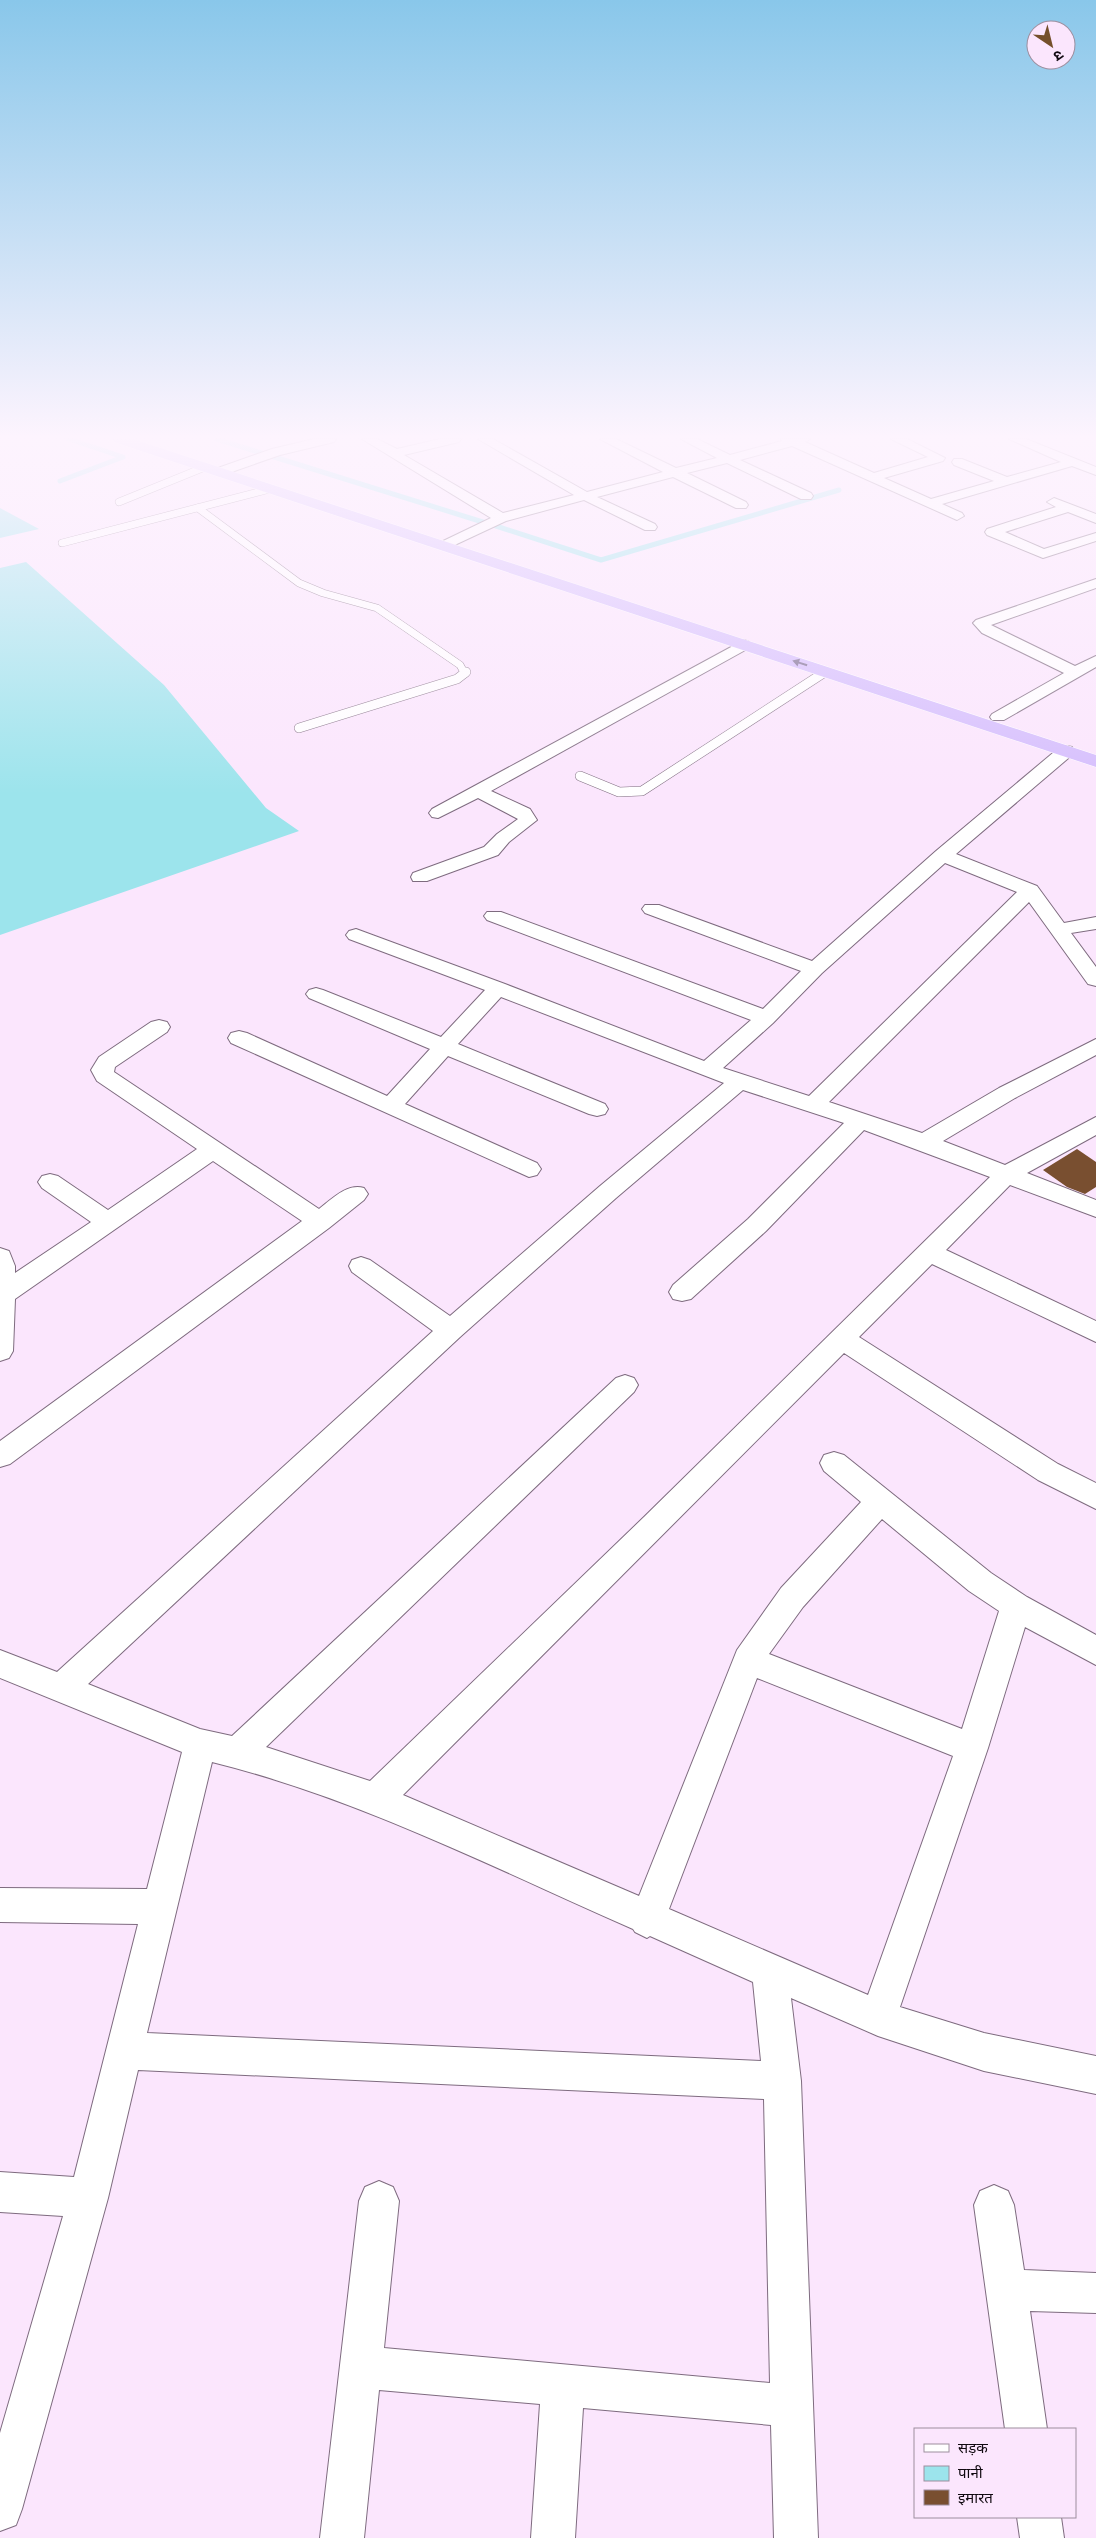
<svg xmlns="http://www.w3.org/2000/svg" width="1096" height="2538" font-family="'Open Sans','Noto Sans Devanagari',sans-serif">
  <rect width="100%" height="100%" fill="#fbe6fd"/>
  <g fill="#9ce4ec">
    <path d="M0 508 39 529 0 538Z"/>
    <path d="M26 562 164 685 266 808 299 831 0 935V568Z"/>
  </g>
  <g fill="none" stroke-linecap="round" stroke-linejoin="round">
    <g stroke="#9ce4ec" stroke-width="5">
      <path d="M217 439 261 453"/>
      <path d="M271 456 486 523"/>
      <path d="M60 481 123 457 69 439"/>
      <path d="M496 526 601 560 839 490"/>
    </g>
  </g>
  <path fill="#794f30" d="M1077 1149 1096 1162V1187L1085 1194 1067 1187 1043 1170Z"/>
  <g fill="none" stroke-linecap="round" stroke-linejoin="round">
    <g stroke="#7e6b7f" stroke-width="8">
      <g id="lane-far1">
        <path d="M119 502 205 467"/>
        <path d="M198 508 299 583 323 593 377 608 460 665 465 674"/>
        <path d="M62 543 270 489"/>
        <path d="M823 674 825 672"/>
      </g>
    </g>
    <g stroke="#7e6b7f" stroke-width="10">
      <g id="lane">
        <path d="M299 728 457 679 466 672"/>
        <path d="M580 776 619 792 642 791 825 672"/>
      </g>
    </g>
    <g stroke="#7e6b7f" stroke-width="2">
      <g id="street">
        <path d="M314 439H336L334 442 280 455 223 475 219 476 213 472 215 469 272 449Z"/>
        <path d="M362 439H377L397 449 440 439H461L459 442 404 455 503 513 574 495 478 439H493L587 492 663 472 600 439H616L676 468 717 458 681 439H697L730 455 782 441 781 439H810L805 442 874 473 928 457 891 439H907L945 458 943 461 884 478 931 499 994 481 954 465 952 462 954 459H962L1007 477 1061 462 1009 439H1026L1096 467V475L1072 466 942 504 962 513 964 516 957 520 792 446 740 460 811 493 813 496 811 499H801L727 463 687 473 746 502 748 505 746 508H736L673 477 597 497 655 524 657 527 655 530H645L584 500 506 521 444 550 437 546 439 543 491 518Z"/>
        <path d="M1054 498 1096 514V523L1068 512 1005 532 1044 549 1096 533V541L1043 558 987 535 985 532 987 529 1056 507 1047 502Z"/>
        <path d="M1096 579V588L991 625 1075 666 1096 656V667L1004 720H992L990 717 992 714 1064 673 982 633 973 623 976 620Z"/>
        <path d="M744 640 749 642 752 645 749 648 491 791 530 809 537 820 509 842 498 855 427 881H413L411 877 413 873 484 847 497 834 518 819 478 798 438 818 432 817 429 813 432 809Z"/>
        <path d="M1066 746 1072 747 1075 751 1072 755 956 854 1037 886 1064 923 1096 917V929L1071 933 1096 967V986L1088 984 1029 902 829 1102 922 1133 999 1088 1096 1039V1055L1015 1098 943 1141 1005 1165 1096 1117V1135L1027 1173 1096 1200V1217L1010 1185 946 1250 1096 1321V1342L932 1264 859 1337 1058 1464 1096 1483V1509L1038 1480 844 1353 403 1795 639 1896 737 1650 781 1588 861 1502 824 1471 820 1463 824 1455 834 1452 844 1455 991 1573 1027 1597 1096 1635V1665L1025 1627 988 1748 900 2007 984 2033 1096 2056V2094L984 2071 878 2036 791 1998 801 2081 818 2538H774L771 2425 583 2408 575 2538H531L540 2404 379 2390 364 2538H320L359 2201 365 2187 379 2181 393 2187 399 2201 384 2348 770 2383 764 2099 138 2070 108 2198 22 2509 16 2525 0 2531V2433L63 2216 0 2212V2172L74 2177 138 1924 0 1922V1888L147 1889 182 1752 0 1678V1650L57 1672 433 1331 352 1272 349 1266 352 1260 361 1257 370 1260 450 1316 600 1186 724 1083 501 997 458 1044 605 1104 608 1109 605 1114 597 1116 589 1114 448 1056 405 1104 537 1163 541 1169 537 1175 529 1177 231 1043 228 1038 231 1033 239 1031 247 1033 387 1096 430 1049 309 998 306 994 309 990 316 988 323 990 441 1037 485 990 349 939 346 935 349 931 356 929 505 984 704 1061 751 1020 487 920 484 916 487 912H501L763 1009 801 971 645 913 642 909 645 905H659L812 961 936 851 1060 747ZM945 863 1017 892 809 1096 723 1068 773 1023 822 973ZM743 1090 844 1123 748 1219 673 1285 669 1292 673 1299 682 1301 691 1299 766 1231 864 1130 990 1177 644 1517 370 1781 266 1747 634 1392 638 1385 634 1378 625 1375 616 1378 232 1736 200 1729 88 1684 460 1337 616 1198ZM882 1519 969 1591 999 1611 962 1729 769 1654 803 1607ZM757 1678 953 1756 868 1995 669 1909ZM212 1762C358 1798 496 1869 633 1929L635 1932 647 1938 650 1936 753 1982 761 2061 147 2033Z"/>
        <path d="M159 1020 167 1022 170 1027 167 1032 115 1067 114 1072 319 1209C332 1199 347 1183 364 1188L368 1194 364 1200 329 1228 10 1464 0 1467V1441L302 1221 213 1161 15 1299 13 1351 9 1358 0 1361V1248L9 1251 15 1266V1273L91 1222 42 1188 38 1182 42 1176 50 1174 58 1176 108 1210 197 1149 97 1081 91 1070 99 1057 151 1022Z"/>
        <path d="M994 2185 1008 2191 1014 2205 1024 2270 1096 2273V2313L1030 2311 1047 2429H1005L974 2205 980 2191Z"/>
        <path d="M1017 2517H1061L1064 2538H1020Z"/>
      </g>
    </g>
    <g stroke="#fff" stroke-width="1">
      <path id="highway" d="M112 439H133L1096 755V767L114 442Z"/>
    </g>
    <use href="#lane-far1" stroke="#fff" stroke-width="7"/>
    <use href="#lane" stroke="#fff" stroke-width="9"/>
    <use href="#street" fill="#fff" fill-rule="evenodd"/>
    <use href="#highway" fill="#d5befd" fill-rule="evenodd"/>
  </g>
  <defs><path id="oneway-solid" d="M-6-.8H1V-3.2L6.5 0L1 3.2V.8H-6Z" transform="scale(1.25)"/></defs>
  <use fill="#7c6d92" href="#oneway-solid" transform="translate(800 663) rotate(-162)"/>
  <linearGradient id="sky" x2="0" y2="1"><stop stop-color="#89c7ea"/><stop offset="0.55" stop-color="#fdf4fe"/><stop offset="1" stop-color="#fdf4fe" stop-opacity="0"/></linearGradient>
  <rect width="1096" height="794" fill="url(#sky)"/>
  <rect x="914" y="2428" width="162" height="90" fill="#fbe6fd" stroke="#9d8e9e"/>
  <rect x="924" y="2444" width="25" height="8" fill="#ffffff" stroke="#9d8e9e"/>
  <text x="958" y="2453" font-size="15" fill="#100910">सड़क</text>
  <rect x="924" y="2466" width="25" height="15" fill="#9ce4ec" stroke="#9d8e9e"/>
  <text x="958" y="2478" font-size="15" fill="#100910">पानी</text>
  <rect x="924" y="2490" width="25" height="15" fill="#794f30" stroke="#9d8e9e"/>
  <text x="958" y="2503" font-size="15" fill="#100910">इमारत</text>
  <g transform="translate(1051 45) rotate(145)"><circle r="24" fill="#fbe6fd" stroke="#9d8e9e"/>
  <path d="M0-4L9 19L0 12L-9 19Z" fill="#754f2b"/>
  <text y="-8" font-size="14" font-weight="bold" text-anchor="middle" fill="#100910">उ</text>
  </g>
</svg>
